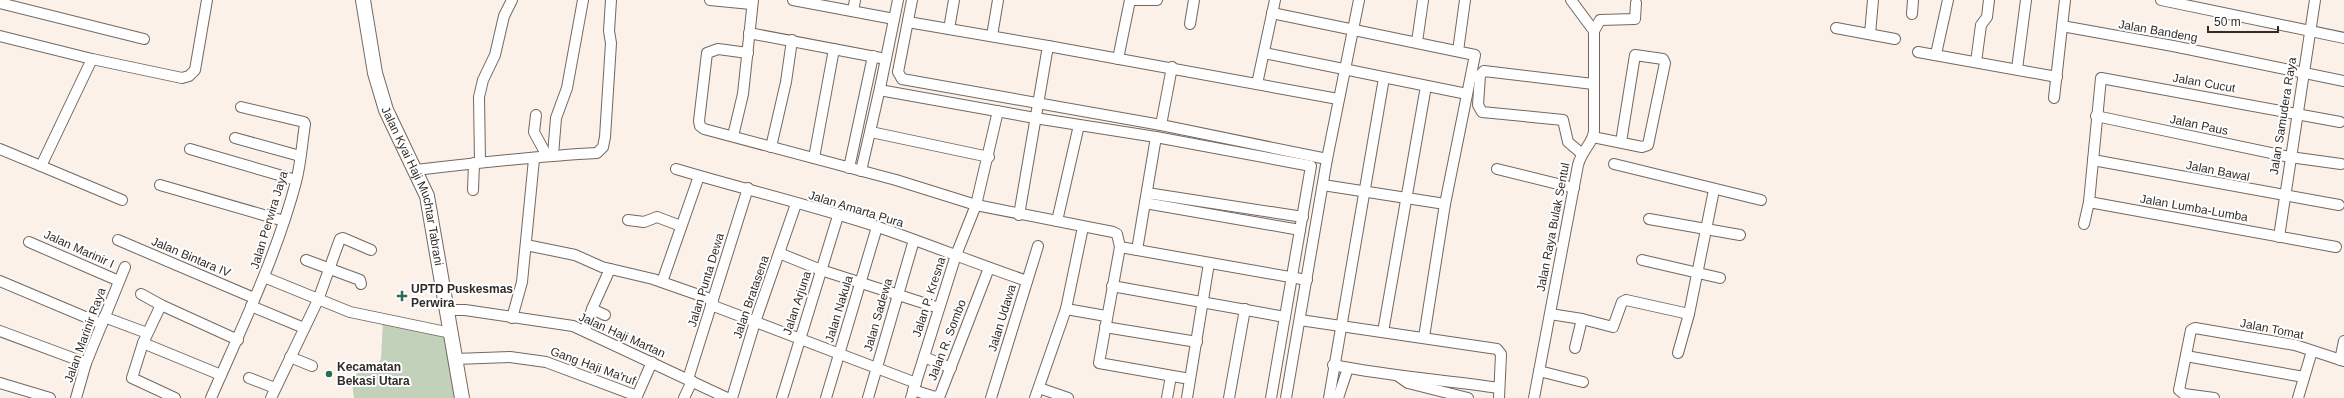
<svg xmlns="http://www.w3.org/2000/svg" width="2344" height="398" font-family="Helvetica,sans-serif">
  <rect width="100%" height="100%" fill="#fcf1e8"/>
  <path fill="#c2d2ba" d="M383 319 451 333 462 398H354L351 376 377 365 381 359Z"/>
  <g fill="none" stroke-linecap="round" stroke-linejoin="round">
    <g stroke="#726861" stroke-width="12">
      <g id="street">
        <path d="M710 0 751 4"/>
        <path d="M793 0 894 19"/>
        <path d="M898 0 880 88 885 91 1035 118 1156 137 1311 166 1271 398"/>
        <path d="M912 0 898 72 902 79 1161 125 1327 159 1286 398"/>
        <path d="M1133 0H1157"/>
        <path d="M2161 0 2344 38"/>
        <path d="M0 3 144 39"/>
        <path d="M853 11 855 0"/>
        <path d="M1272 13 1475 55 1445 204 1424 337"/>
        <path d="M1912 14 1913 0"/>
        <path d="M908 22 1048 46"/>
        <path d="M1190 24 1194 0"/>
        <path d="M2062 26 2173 46 2344 81"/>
        <path d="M1836 28 1895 39"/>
        <path d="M949 29 954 0"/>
        <path d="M1594 31 1600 20 1635 19 1636 3"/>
        <path d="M749 33 886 59"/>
        <path d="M1870 34 1873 0"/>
        <path d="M0 36 92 59"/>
        <path d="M992 36 998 0"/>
        <path d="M1417 42 1423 0"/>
        <path d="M1458 51 1465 0"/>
        <path d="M1918 52 2057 77"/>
        <path d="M748 53 718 49 707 53 699 121 700 126 704 129 896 180 976 205 1113 232 1117 234 1120 247 1307 280"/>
        <path d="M1264 53 1467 94"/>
        <path d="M1936 54 1948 0"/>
        <path d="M1118 59 1130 0"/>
        <path d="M1976 62 1981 25 1987 17 1989 0"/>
        <path d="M2017 69 2026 0"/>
        <path d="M1257 84 1275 0"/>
        <path d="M2054 98 2065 0"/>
        <path d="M536 115 534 132 547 156"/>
        <path d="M2096 116 2290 157 2341 164"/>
        <path d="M1161 125 1172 67"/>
        <path d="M871 132 989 157"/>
        <path d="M733 136 743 94 753 0"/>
        <path d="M1593 137 1642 147 1648 145 1665 63 1663 59 1635 55 1621 142"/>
        <path d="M235 138 300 156"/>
        <path d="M771 147 786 82 792 40"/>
        <path d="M0 149 41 166 92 59 182 78 189 76 195 70 207 0"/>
        <path d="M190 149 296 180"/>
        <path d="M1581 153 1568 142 1563 120 1482 112 1478 105 1480 75 1484 71 1593 84"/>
        <path d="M553 155 556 118 567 88 583 0"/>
        <path d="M814 158 834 49"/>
        <path d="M1327 159 1359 0"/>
        <path d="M2093 160 2339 205"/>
        <path d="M480 162 479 97 483 80 495 55 504 16 512 0"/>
        <path d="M1614 164 1761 200"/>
        <path d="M41 166 122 200"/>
        <path d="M849 168 873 56"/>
        <path d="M676 169C743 189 811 205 878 227 928 244 977 264 1027 281"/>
        <path d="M1497 169 1574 188"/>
        <path d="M416 170C476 163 537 156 597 153L603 147 605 137 611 43 609 31 611 0"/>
        <path d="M861 171 880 88"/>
        <path d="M160 185 284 221"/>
        <path d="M1323 185 1445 204"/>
        <path d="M473 190 474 163"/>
        <path d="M1147 193 1303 217"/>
        <path d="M2089 202 2336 247"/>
        <path d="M1145 203 1300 230"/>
        <path d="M1019 215 1048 46 1338 99"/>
        <path d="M1649 219 1740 235"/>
        <path d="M628 220 644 222 657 217 681 226"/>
        <path d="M1057 221 1079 125"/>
        <path d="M2084 224 2089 202 2101 78 2340 122"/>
        <path d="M2279 237 2315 0"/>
        <path d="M118 240 254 298"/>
        <path d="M29 242 119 281"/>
        <path d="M526 245 575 255 602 267 653 279 713 300"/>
        <path d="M1120 247 1099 363 1190 379"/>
        <path d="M1137 250 1156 137"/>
        <path d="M779 253 821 270 939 308"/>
        <path d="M306 260 360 280 361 284"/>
        <path d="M1642 260 1720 278"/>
        <path d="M264 277 350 312 451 333"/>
        <path d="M0 281 102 324"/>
        <path d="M662 282 699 176"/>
        <path d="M1112 286 1285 317"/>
        <path d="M141 294 161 305"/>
        <path d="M711 305 916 383"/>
        <path d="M251 306 304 328"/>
        <path d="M592 309 605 315"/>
        <path d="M1066 309 1083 227"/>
        <path d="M447 310H465L573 326 727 398"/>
        <path d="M1550 314 1582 319 1613 327 1622 302 1626 300 1689 314"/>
        <path d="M104 317 147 333"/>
        <path d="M512 318 522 282 534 159"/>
        <path d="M1300 320 1497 349 1501 354 1499 398"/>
        <path d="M1105 327 1197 342"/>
        <path d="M0 331 86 363"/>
        <path d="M585 331 592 309 610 269"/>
        <path d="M1383 332 1426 86"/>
        <path d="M143 343 221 375"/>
        <path d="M1575 348 1582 319"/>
        <path d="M1678 353 1689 314 1714 190"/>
        <path d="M2186 356 2304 377"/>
        <path d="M290 357 312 366"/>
        <path d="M924 357 951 368"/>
        <path d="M455 359 510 357 546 362 637 396 652 362"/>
        <path d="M2340 360 2344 341"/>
        <path d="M1333 365C1388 376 1444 380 1499 388"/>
        <path d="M1539 371 1583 382"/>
        <path d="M1398 376 1408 383 1468 398"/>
        <path d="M249 378 275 388"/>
        <path d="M688 379 748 188"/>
        <path d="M0 383 50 398"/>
        <path d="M1039 388 1068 398"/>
        <path d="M913 390 935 397 940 395 989 268"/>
        <path d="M76 398 86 363 125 267"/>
        <path d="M175 398 132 378 143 343 161 305 238 340"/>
        <path d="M211 398C242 327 276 257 296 182 301 163 302 143 305 124L304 122 241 107"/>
        <path d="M271 398 318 300 340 239 343 238 371 250"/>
        <path d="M684 398 692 381"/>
        <path d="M732 398 755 322 796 204"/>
        <path d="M782 398 838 216"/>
        <path d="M826 398 877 227"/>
        <path d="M868 398 914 240"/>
        <path d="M911 398 956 255 976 205 998 111"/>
        <path d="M991 398 1038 246"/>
        <path d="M1035 398 1066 309 1106 316"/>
        <path d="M1167 398 1171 376"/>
        <path d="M1187 398 1209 263"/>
        <path d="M1229 398 1245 309"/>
        <path d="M1329 398 1384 78"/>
        <path d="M1338 398 1348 368"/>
        <path d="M1534 398 1578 165C1582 149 1593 144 1594 131V31L1571 0"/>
        <path d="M2214 398 2184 394 2179 390 2191 330 2195 328 2295 345 2344 361"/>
        <path d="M2298 398 2312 351"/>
      </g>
    </g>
    <g stroke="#726861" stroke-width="16">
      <g id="secondary">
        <path id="s1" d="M363 0 375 73 386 110 427 196 462 398"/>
      </g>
    </g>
    <use href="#street" stroke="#fff" stroke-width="10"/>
    <use href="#secondary" stroke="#fff" stroke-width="14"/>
  </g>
  <g fill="#2c6b57" stroke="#fff" stroke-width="1.5">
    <path d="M400 290h4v4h4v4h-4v4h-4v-4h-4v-4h4z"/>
    <circle cx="329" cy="374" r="4"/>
  </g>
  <g text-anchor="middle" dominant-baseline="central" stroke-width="4" stroke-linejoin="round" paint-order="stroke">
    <g font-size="12" fill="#312c29" stroke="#fff">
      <text transform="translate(2158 31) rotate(10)">Jalan Bandeng</text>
      <text transform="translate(2204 83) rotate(10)">Jalan Cucut</text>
      <text transform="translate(2283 116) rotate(-81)">Jalan Samudera Raya</text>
      <text transform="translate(2199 125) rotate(12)">Jalan Paus</text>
      <text transform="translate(2218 171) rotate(11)">Jalan Bawal</text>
      <text stroke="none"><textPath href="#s1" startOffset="194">Jalan Kyai Haji Muchtar Tabrani</textPath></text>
      <text transform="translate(2194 208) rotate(10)">Jalan Lumba-Lumba</text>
      <text transform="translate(856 209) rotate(17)">Jalan Amarta Pura</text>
      <text transform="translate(269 220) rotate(-73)">Jalan Perwira Jaya</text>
      <text transform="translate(1553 227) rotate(-79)">Jalan Raya Bulak Sentul</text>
      <text transform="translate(79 249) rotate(24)">Jalan Marinir I</text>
      <text transform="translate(191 257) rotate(23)">Jalan Bintara IV</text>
      <text transform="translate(706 280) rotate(-73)">Jalan Punta Dewa</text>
      <text transform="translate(751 297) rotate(-71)">Jalan Bratasena</text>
      <text transform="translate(929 297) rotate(-72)">Jalan P. Kresna</text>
      <text transform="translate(797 303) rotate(-72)">Jalan Arjuna</text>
      <text transform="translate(839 309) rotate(-73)">Jalan Nakula</text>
      <text transform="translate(878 315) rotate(-74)">Jalan Sadewa</text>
      <text transform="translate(1002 318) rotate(-73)">Jalan Udawa</text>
      <text transform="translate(2272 329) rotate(11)">Jalan Tomat</text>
      <text transform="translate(85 335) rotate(-70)">Jalan Marinir Raya</text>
      <text transform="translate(622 335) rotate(24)">Jalan Haji Martan</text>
      <text transform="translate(947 340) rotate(-69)">Jalan R. Sombo</text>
      <text transform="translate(593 366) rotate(20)">Gang Haji Ma'ruf</text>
    </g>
    <g font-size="12" font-weight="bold" fill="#312c29" stroke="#fff" text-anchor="start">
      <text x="411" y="289">UPTD Puskesmas<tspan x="411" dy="14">Perwira</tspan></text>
      <text x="337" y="367">Kecamatan<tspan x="337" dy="14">Bekasi Utara</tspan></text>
    </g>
  </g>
  <path d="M2208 26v6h70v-6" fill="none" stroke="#312c29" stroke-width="2"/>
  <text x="2214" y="26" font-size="12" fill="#312c29" stroke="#ffffff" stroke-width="3" paint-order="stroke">50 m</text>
</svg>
